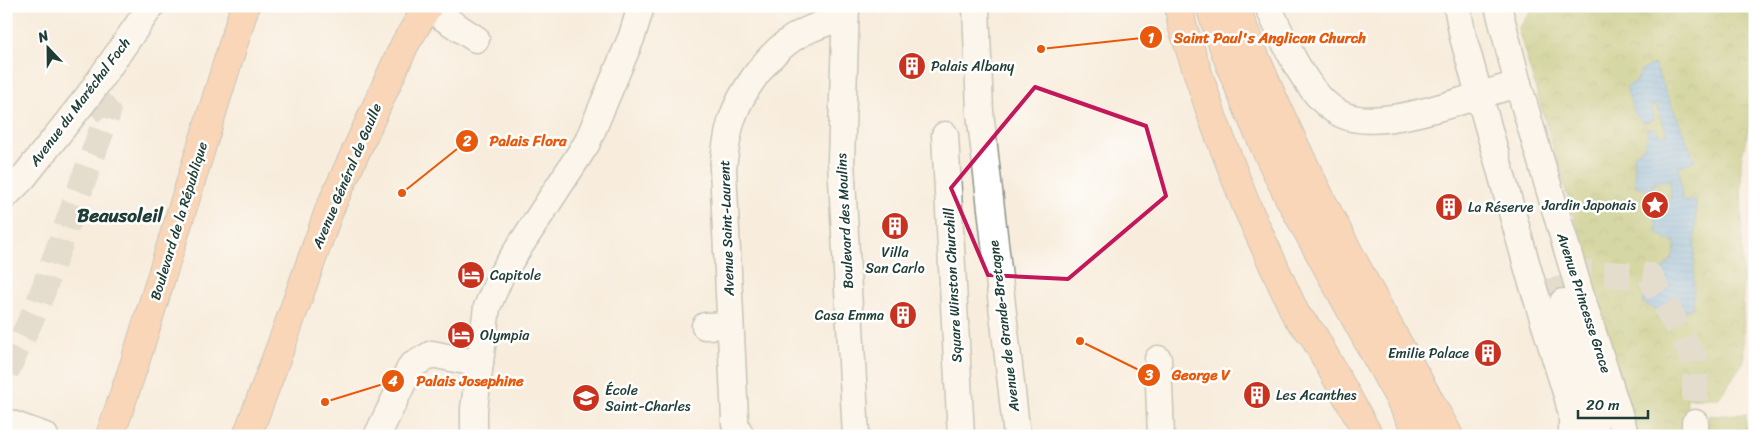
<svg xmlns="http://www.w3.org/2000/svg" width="1761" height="442" font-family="Sriracha,sans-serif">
  <defs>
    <pattern id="park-crowns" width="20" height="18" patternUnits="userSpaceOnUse" patternTransform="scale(1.25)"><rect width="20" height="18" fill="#acbc5f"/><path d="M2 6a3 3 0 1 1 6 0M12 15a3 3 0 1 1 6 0" fill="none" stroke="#8b9a4f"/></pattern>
    <pattern id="water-rules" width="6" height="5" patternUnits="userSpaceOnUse" patternTransform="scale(1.25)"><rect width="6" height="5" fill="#71b1e4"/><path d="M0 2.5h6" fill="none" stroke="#5c91ba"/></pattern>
  </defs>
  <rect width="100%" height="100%" fill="#fff"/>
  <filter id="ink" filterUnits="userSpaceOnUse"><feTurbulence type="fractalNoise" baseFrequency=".02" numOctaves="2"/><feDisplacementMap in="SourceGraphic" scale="10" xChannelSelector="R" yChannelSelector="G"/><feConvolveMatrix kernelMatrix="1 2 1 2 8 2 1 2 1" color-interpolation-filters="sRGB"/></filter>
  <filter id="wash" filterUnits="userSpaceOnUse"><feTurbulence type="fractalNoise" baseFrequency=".0096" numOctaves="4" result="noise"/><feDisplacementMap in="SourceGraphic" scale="20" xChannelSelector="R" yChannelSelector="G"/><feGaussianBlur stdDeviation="1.12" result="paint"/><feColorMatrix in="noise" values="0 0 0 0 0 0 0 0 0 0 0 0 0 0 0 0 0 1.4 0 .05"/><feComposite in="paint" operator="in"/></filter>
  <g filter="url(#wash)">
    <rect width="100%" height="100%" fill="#f8eddd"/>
    <path fill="#acbc5f" stroke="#667c4a" d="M1746 414V436H1708V416Z"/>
    <path fill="url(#park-crowns)" stroke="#667c4a" d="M1535 6H1755V99L1741 161 1744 361 1719 398H1687L1686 436H1638L1518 29Z"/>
    <path fill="url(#water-rules)" stroke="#48778c" d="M1654 64 1695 160 1679 167 1682 200H1696L1693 307 1672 318 1643 303C1645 297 1646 289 1649 284 1658 267 1676 268 1675 242L1658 234 1654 212 1671 198 1670 180 1655 182 1651 190 1636 186 1633 156 1643 148 1648 136 1647 129 1655 128 1661 136 1667 133 1655 104 1650 106 1654 119 1644 123 1634 113 1626 87 1636 82 1641 71Z"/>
  </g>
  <g filter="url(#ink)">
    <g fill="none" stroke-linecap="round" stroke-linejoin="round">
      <g stroke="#cdcabb" stroke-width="26" stroke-dasharray="26 13" stroke-linecap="butt">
        <path d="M1563 302 1557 272 1650 276 1695 360V423"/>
        <path d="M6 372 37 307 108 113 100 104 89 95"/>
      </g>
      <g stroke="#8c9588" stroke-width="29">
        <g id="minor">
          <path d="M846 6 841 161 856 436"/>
          <path d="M976 6 980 112 1017 436"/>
          <path d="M1268 6C1283 39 1308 100 1343 115 1383 133 1474 95 1518 84"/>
          <path d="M1457 6 1463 37 1529 273 1568 399 1572 415V436"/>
          <path d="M1498 6 1518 84 1580 293 1626 436"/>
          <path d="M427 7 476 39"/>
          <path d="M945 135 961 436"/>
          <path d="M6 195 23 178 89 95 151 6"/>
          <path d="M1563 302 1593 407 1596 422 1595 436"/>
          <path d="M705 326 730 325"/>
          <path d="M1158 359 1161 436"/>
          <path d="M6 422 45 436"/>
          <path d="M377 436 411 366 432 354 480 364"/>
          <path d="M474 436V409L487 307 501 275 587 143 632 36 641 6"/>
          <path d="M741 436 735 424V419L723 168C725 151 727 135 732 119 741 92 766 57 789 41 805 29 826 23 845 16"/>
          <path d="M1695 436V423"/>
        </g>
      </g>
      <g stroke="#8c9588" stroke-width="30">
        <g id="major">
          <path d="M1179 6 1182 25 1213 119 1246 205 1296 315 1313 335 1369 436"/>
          <path d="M1210 6C1231 74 1259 138 1291 201L1420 436"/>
          <path d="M1235 6C1291 156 1372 296 1449 436"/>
          <path d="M110 436 135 362 245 6"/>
          <path d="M247 436 282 343 330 208 405 44 428 6"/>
        </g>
      </g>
      <use href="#minor" stroke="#fff" stroke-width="26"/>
      <use href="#major" stroke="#fcba8e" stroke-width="28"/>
    </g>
  </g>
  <path d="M0 0H1761V442H0ZM1035 87 1146 126 1166 196 1068 279 988 275 951 188Z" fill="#f8eddd" fill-opacity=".55" fill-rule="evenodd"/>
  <path fill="none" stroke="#c2185b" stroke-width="4" stroke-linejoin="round" d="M1035 87 1146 126 1166 196 1068 279 988 275 951 188Z"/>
  <defs>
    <g id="building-disc" transform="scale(1.4375)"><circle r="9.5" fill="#c8321e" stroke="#fff"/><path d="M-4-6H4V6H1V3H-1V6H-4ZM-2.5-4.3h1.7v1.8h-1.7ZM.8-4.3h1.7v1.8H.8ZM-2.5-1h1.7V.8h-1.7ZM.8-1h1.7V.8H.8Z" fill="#fff"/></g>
    <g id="sight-disc" transform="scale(1.4375)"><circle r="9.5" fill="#c8321e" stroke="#fff"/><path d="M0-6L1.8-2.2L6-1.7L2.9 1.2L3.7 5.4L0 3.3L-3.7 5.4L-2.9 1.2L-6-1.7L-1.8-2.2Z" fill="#fff"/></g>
    <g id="hotel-disc" transform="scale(1.4375)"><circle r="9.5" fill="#c8321e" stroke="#fff"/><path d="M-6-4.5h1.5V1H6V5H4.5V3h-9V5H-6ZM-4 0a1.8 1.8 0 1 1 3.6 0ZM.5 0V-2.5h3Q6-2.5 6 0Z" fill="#fff"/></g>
    <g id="school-disc" transform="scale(1.4375)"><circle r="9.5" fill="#c8321e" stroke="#fff"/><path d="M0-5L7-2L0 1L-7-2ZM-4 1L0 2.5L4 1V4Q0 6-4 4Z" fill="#fff"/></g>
  </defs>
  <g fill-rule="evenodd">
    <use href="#building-disc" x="912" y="66"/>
    <use href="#sight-disc" x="1655" y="205"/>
    <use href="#building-disc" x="1449" y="207"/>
    <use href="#building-disc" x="895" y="226"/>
    <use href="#hotel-disc" x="471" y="275"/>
    <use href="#building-disc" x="903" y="315"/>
    <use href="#hotel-disc" x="461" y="335"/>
    <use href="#building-disc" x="1488" y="353"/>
    <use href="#building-disc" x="1257" y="395"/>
    <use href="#school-disc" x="586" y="398"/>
  </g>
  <g text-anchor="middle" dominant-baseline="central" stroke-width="5" stroke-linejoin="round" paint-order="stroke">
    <g font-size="14" fill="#1f3d34" stroke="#fff" text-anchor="start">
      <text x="931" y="66">Palais Albany</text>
      <text x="1636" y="205" text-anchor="end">Jardin Japonais</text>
      <text x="1468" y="207">La Réserve</text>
      <text x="895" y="252" text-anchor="middle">Villa<tspan x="895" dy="16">San Carlo</tspan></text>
      <text x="490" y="275">Capitole</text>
      <text x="884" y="315" text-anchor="end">Casa Emma</text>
      <text x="480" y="335">Olympia</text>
      <text x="1469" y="353" text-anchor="end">Emilie Palace</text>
      <text x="605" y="390">École<tspan x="605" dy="16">Saint-Charles</tspan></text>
      <text x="1276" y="395">Les Acanthes</text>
    </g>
    <g font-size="14" fill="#1f3d34" stroke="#fff">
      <text transform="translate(80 102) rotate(-53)">Avenue du Maréchal Foch</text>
      <text transform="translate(347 176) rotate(-67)">Avenue Général de Gaulle</text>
      <text transform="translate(179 221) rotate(-73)">Boulevard de la République</text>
      <text transform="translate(845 221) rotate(-93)">Boulevard des Moulins</text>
      <text transform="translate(727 228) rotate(-92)">Avenue Saint-Laurent</text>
      <text transform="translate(953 285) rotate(-93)">Square Winston Churchill</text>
      <text transform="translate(1584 303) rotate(72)">Avenue Princesse Grace</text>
      <text transform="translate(1004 326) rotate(-97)">Avenue de Grande-Bretagne</text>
    </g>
    <g font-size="19" font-weight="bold" fill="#1f3d34" stroke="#fff">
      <text x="120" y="215">Beausoleil</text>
    </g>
  </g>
  <path fill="none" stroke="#e8590c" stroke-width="2" d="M1041 49L1151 37M402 193L467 141M1080 341L1149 375M325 402L393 381"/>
  <g fill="#e8590c" stroke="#fff" stroke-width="2">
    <circle cx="1041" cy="49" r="5"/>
    <circle cx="402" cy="193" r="5"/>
    <circle cx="1080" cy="341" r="5"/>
    <circle cx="325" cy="402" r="5"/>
    <circle cx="1151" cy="37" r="12"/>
    <circle cx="467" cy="141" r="12"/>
    <circle cx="1149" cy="375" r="12"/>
    <circle cx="393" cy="381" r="12"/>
  </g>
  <g font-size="15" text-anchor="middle" font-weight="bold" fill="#fff">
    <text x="1151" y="43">1</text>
    <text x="467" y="146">2</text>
    <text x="1149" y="380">3</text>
    <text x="393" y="386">4</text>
  </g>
  <g font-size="15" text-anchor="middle" font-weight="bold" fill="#e8590c" stroke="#fff" stroke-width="5" stroke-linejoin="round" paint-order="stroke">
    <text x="1270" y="43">Saint Paul's Anglican Church</text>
    <text x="528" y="146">Palais Flora</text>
    <text x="1201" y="380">George V</text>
    <text x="470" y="386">Palais Josephine</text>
  </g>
  <rect width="1761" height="442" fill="none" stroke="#fff" stroke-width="25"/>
  <g transform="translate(48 48) rotate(338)" stroke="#ffffff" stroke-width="4" paint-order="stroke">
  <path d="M0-4L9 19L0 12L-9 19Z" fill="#1f3d34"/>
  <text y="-8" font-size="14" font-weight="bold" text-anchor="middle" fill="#1f3d34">N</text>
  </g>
  <path d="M1578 410v8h70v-8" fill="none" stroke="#1f3d34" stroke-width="2.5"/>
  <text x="1586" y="410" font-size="15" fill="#1f3d34" stroke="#ffffff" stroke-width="4" paint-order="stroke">20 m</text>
</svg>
